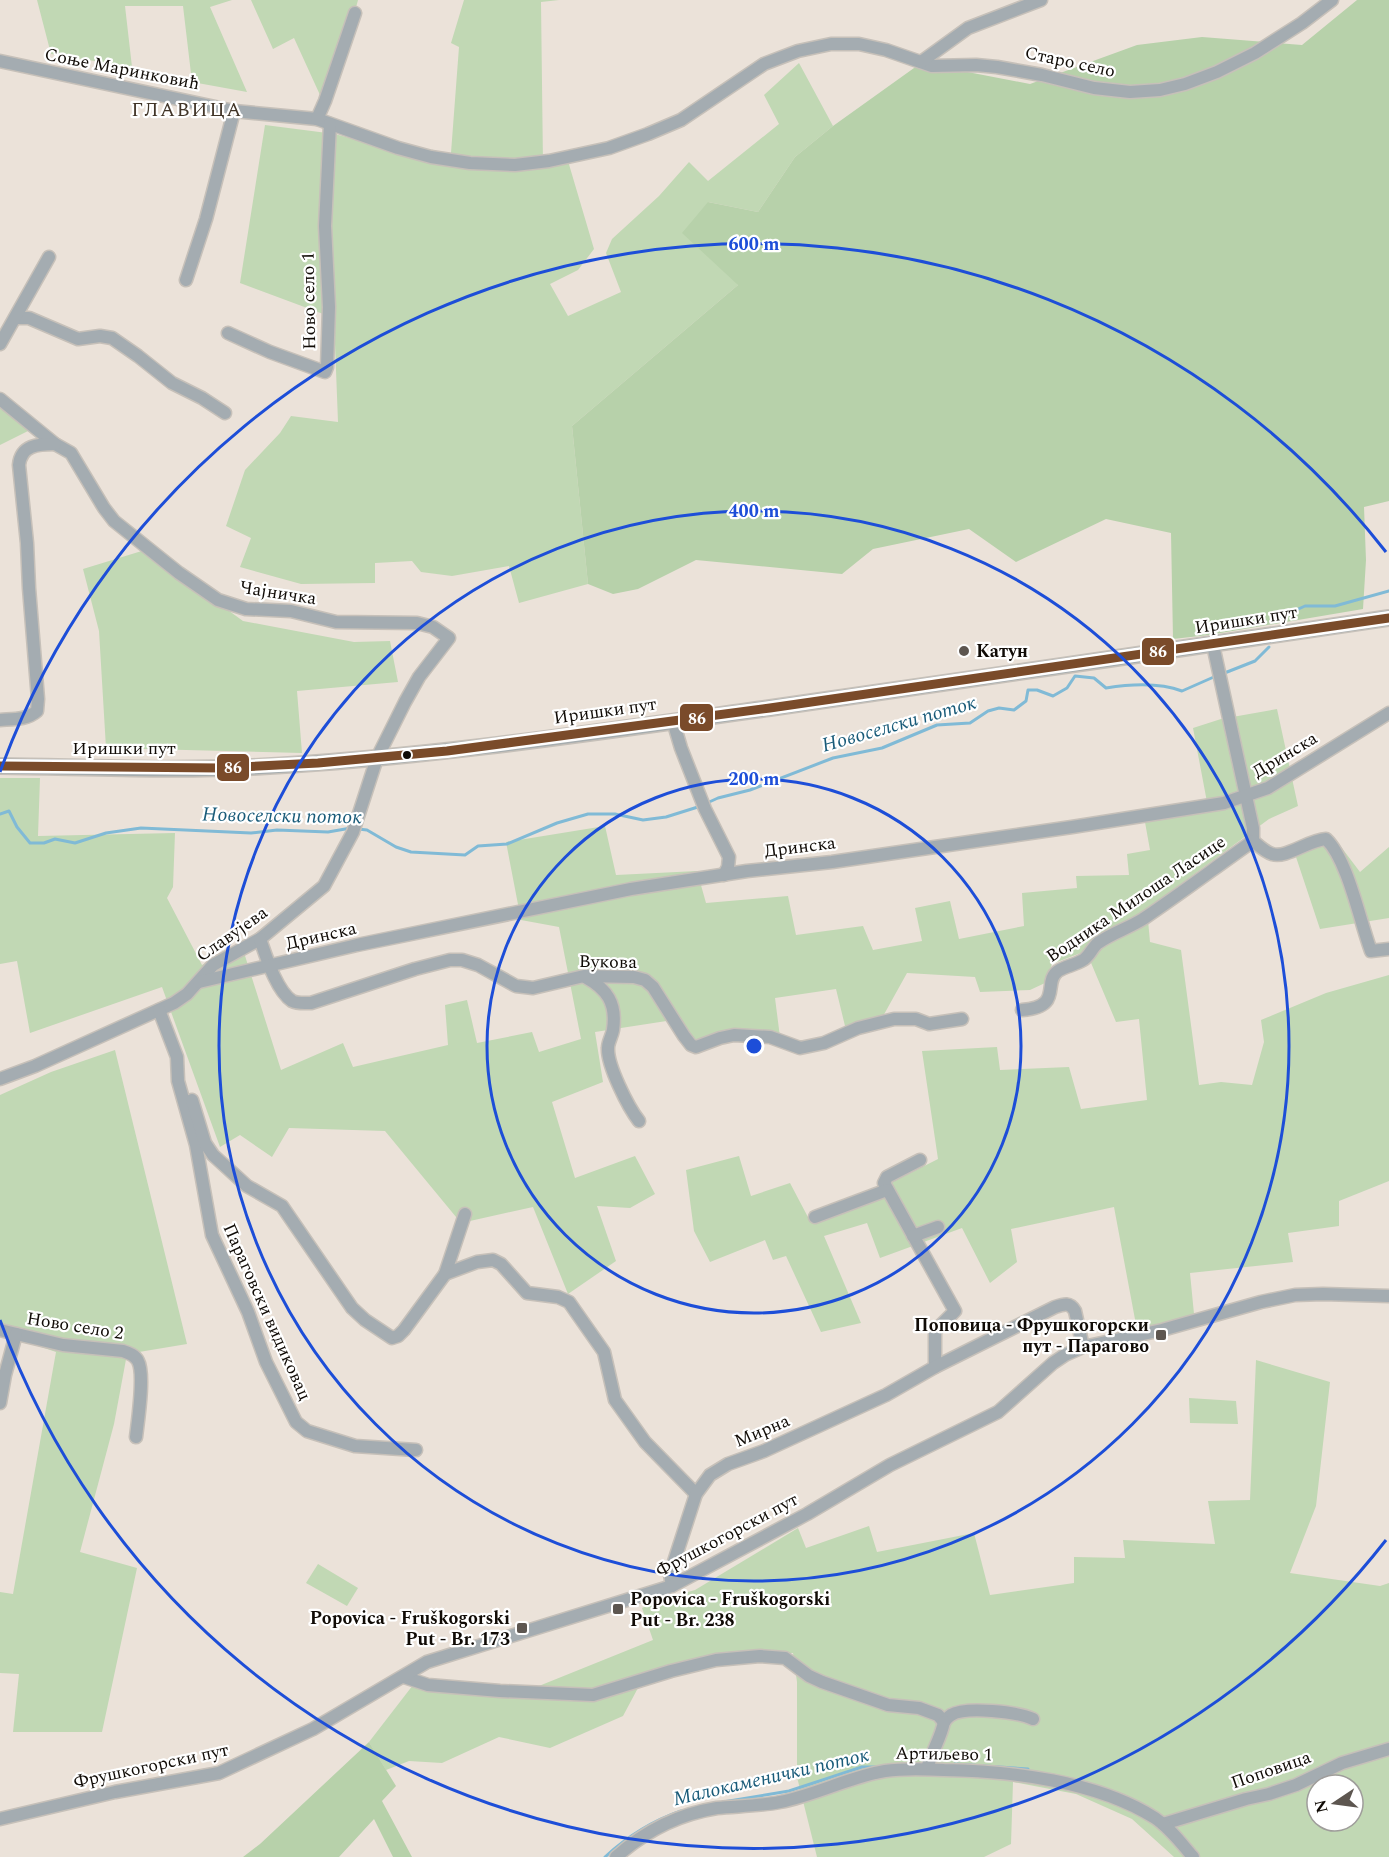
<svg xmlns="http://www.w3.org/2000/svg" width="1389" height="1857" font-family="Spectral,serif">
  <rect width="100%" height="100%" fill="#ebe2d9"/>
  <g fill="#c1d8b4" fill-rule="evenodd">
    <path d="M37 0H232L210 7 247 92 192 82 183 6H125L132 67 51 54Z"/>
    <path d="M251 0H358L333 95H320L294 38 273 49Z"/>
    <path d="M464 0H559L541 2 543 165 568 161 594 249 578 270 550 284 568 316 621 292 606 253 612 239 659 196 689 162 708 181 779 124 764 95 799 63 833 126 795 157 758 212 708 202 738 285 572 426 588 584 519 603 509 566 452 576 421 572 412 561 375 563V583L301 584 240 567 251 538 226 526 245 470 280 433 291 416 338 422 334 318 240 283 265 125 335 134 450 166 459 47 451 43Z"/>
    <path d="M0 403 30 430 0 445Z"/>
    <path d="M145 550 243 621 354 642 390 641 398 682 297 691 302 753 106 748 99 631 83 569Z"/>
    <path d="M1277 709 1298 806 1269 819 1147 909 1150 942 1181 950 1199 1085 1221 1082 1252 1085 1264 1042 1261 1020 1326 993 1389 975V1181L1339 1201V1226L1288 1233 1293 1262 1190 1273 1194 1314 1137 1330 1114 1207 1011 1229 1017 1262 990 1283 962 1228 880 1258 867 1223 824 1236 861 1323 821 1332 786 1256 773 1260 765 1240 710 1262 694 1231 686 1170 739 1156 751 1196 790 1183 810 1221 886 1195 881 1188 938 1159 922 1051 997 1047 1000 1070 1069 1067 1081 1109 1147 1100 1139 1019 1116 1022 1086 951 1052 964 1045 983 1030 990 980 992 975 977 907 973 882 1018 846 1030 836 989 775 998 781 1045 735 1038 697 1054 673 1020 595 1032 603 1082 552 1102 575 1178 635 1156 655 1194 630 1208 597 1206 616 1261 568 1294 533 1207 461 1223 385 1131 289 1128 272 1157 240 1135 220 1147 162 987 30 1033 17 961 0 964V778H40L38 836 175 833 173 887 167 898 202 965 241 943 281 1070 343 1043 353 1067 448 1045 445 1005 467 1000 477 1043 532 1032 539 1052 581 1039 559 927 521 920 506 842 605 826 616 875 697 871 706 903 788 896 796 935 863 926 873 950 922 941 915 908 950 901 959 939 1024 926 1022 893 1077 888 1076 876 1129 875 1127 854 1150 850 1143 811 1207 802 1193 728 1221 719Z"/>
    <path d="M1335 839 1360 872 1389 847V918L1320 929 1296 857Z"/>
    <path d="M115 1050 187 1344 127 1354 114 1424 80 1552 137 1568 102 1732H13L19 1674 0 1673V1592L13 1594 56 1352 0 1333V1095L51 1072Z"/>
    <path d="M1256 1360 1330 1382 1316 1506 1290 1573 1380 1586 1389 1583V1857H1174L1132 1819 1076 1794 1013 1782 1011 1844 984 1857H817L797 1777V1682L793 1653 723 1655 646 1673 623 1716 550 1748 499 1737 442 1763 409 1761 386 1770 369 1742 413 1685 519 1694 653 1640 642 1608 659 1600 695 1590 798 1528 806 1548 869 1526 877 1552 974 1533 990 1595 1074 1583V1557L1125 1558 1123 1540 1215 1544 1208 1501 1250 1500ZM1317 1785H1353V1821H1317Z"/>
    <path d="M1189 1398 1236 1401 1238 1424 1190 1423Z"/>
    <path d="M318 1564 358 1588 347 1606 306 1583Z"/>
  </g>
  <g fill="#b7d1aa">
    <path d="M1357 0H1389V501L1364 507 1366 560 1363 609 1209 635 1173 639 1171 533 1106 519 1016 562 969 529 873 549 842 574 696 560 638 589 613 594 588 584 572 426 738 285 682 233 708 202 758 212 795 157 833 126 921 63 1030 84 1137 45 1202 37 1302 45Z"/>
    <path d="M369 1742 396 1786 382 1801 412 1857H393L374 1819 339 1857H243L260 1844Z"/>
  </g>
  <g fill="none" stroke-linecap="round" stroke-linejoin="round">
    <g stroke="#80bad6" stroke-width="3">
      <path d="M1281 617 1305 606H1335L1389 591"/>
      <path d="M1222 674 1255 661 1269 647"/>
      <path d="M707 803 718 798 750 790 833 758 882 748 937 725 970 723 988 711 999 708 1014 710 1026 701 1028 690H1037L1053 696 1067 688 1075 676 1094 678 1106 688C1131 684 1158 682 1182 691L1216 676"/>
      <path d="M0 814 9 811 17 827 30 843H44L55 839 75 843 106 833 141 828 251 833 277 830 328 832 351 828"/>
      <path d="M358 829 367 830 396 847 411 852 465 855 478 846 507 844 557 823 588 814H615L643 820 666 817 701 806"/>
      <path d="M955 1764 1028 1769"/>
      <path d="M723 1802 789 1791 862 1767H880"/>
      <path d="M605 1857C628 1836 652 1821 681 1811"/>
    </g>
    <g stroke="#c6c0b9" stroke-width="15">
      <g id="minor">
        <path d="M0 61 234 111 317 119 398 148 431 157 470 163 515 165 549 161 609 148 648 134 681 120 764 64 798 51 831 44H859L886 50 932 66 976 65 997 67 1042 75 1094 88 1130 92 1160 90 1185 84 1217 72 1255 53 1302 23 1332 0"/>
        <path d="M921 62 968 28 1041 0"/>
        <path d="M317 119 325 101 355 13"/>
        <path d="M186 280 206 219 234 111"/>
        <path d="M16 318H29L78 339 100 336 112 338 138 356 172 383 202 398 225 413"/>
        <path d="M228 333 270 352 325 372 327 367 329 307 325 226 330 124"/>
        <path d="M0 344 49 257"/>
        <path d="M0 399 55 444 71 453 104 508 114 521 179 573 218 600 246 609 291 611 336 622 417 623 433 627 449 638 419 677 405 702 377 758 353 832 324 886 260 939 213 965 187 994 174 1003 35 1066 0 1079"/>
        <path d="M1213 645 1253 828V841"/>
        <path d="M0 720C13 719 27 720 37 711L38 699 29 588 27 543 19 465C21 445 38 444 55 444"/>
        <path d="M673 721 681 748 705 809 729 857 728 867 724 875"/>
        <path d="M1253 841C1258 845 1265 852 1272 854 1286 859 1308 840 1326 839 1348 860 1360 922 1371 951L1389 949"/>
        <path d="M260 939C266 956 276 990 292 1001 298 1004 305 1003 311 1003L415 969 450 960H462L478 965 516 986 533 988 584 976 634 977 645 980 653 987 684 1036 691 1045 696 1047 720 1038 734 1035 770 1037 800 1048 824 1043 858 1028 894 1019H916L929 1024 962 1019"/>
        <path d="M585 977C607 989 617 1003 613 1030 612 1036 608 1042 608 1048 607 1065 628 1107 639 1121"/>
        <path d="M199 982 357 945 631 889 747 871 832 862 1072 827 1224 803 1268 788 1389 713"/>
        <path d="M159 1010 177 1057 178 1081 196 1145 212 1235 248 1312 266 1362 296 1422 307 1431 355 1446 416 1450"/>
        <path d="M1022 1010C1064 1007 1042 982 1058 971 1066 966 1075 965 1083 960 1089 957 1092 948 1098 943 1112 933 1129 928 1143 919 1180 894 1216 867 1253 841"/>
        <path d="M192 1100 205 1143 213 1155 247 1186 282 1206 352 1308 365 1320 392 1338 398 1336 404 1330 445 1274 465 1214"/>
        <path d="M920 1160 887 1177 884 1183 955 1311 935 1331V1367"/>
        <path d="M815 1217 887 1190"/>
        <path d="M913 1236 938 1227"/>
        <path d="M445 1274 477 1262 493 1260 501 1264 527 1293 558 1297 569 1302 604 1352 615 1400 645 1442 696 1494"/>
        <path d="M0 1330 63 1345 123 1351C129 1353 135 1355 138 1361 145 1374 138 1420 136 1437"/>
        <path d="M0 1403 5 1375 16 1334"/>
        <path d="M672 1586 670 1574 696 1494 710 1475 728 1464 764 1451 886 1395 935 1367 1055 1307C1064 1304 1070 1302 1075 1311L1083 1347"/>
        <path d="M404 1677 428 1685 500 1691 593 1695 671 1671 716 1660 760 1656 785 1658 809 1676 822 1682 888 1705 919 1708 938 1715 944 1722"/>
        <path d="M944 1722C946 1719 948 1717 951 1715 966 1706 1018 1712 1033 1719"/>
        <path d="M927 1769C931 1753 941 1738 944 1722"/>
        <path d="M0 1819 115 1792 219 1773 313 1729 427 1662 672 1586 807 1514 890 1465 998 1412 1053 1363 1065 1355 1083 1347 1162 1330 1261 1302 1295 1295 1323 1294 1389 1296"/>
        <path d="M1163 1824 1246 1799 1269 1794 1296 1785 1342 1763 1389 1749"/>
        <path d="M616 1857C645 1831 679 1814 717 1808 738 1806 760 1806 780 1802 816 1795 849 1777 885 1771 905 1768 925 1769 944 1770 1011 1771 1097 1781 1155 1818 1170 1828 1181 1843 1193 1857"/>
      </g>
    </g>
    <g stroke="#c6c0b9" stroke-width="18">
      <path id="major" d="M0 766C84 767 169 771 253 767 426 758 598 732 770 708 976 678 1183 649 1389 618"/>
    </g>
    <use href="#minor" stroke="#a4acb1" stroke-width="12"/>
    <use href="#major" stroke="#a5acae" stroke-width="15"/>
    <g stroke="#fff" stroke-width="14">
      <path id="bus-1" d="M0 766 221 768 318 763 447 751 770 708 1389 618"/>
    </g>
    <use href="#bus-1" stroke="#7a4b2a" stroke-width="9"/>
  </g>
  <g fill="none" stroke="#1d4ed8" stroke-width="3">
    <circle cx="754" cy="1046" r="267"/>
    <circle cx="754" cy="1046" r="535"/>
    <path d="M1386 1540A802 802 0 0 1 0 1320M0 772A802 802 0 0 1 1386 552"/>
  </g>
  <g fill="#5d5650" stroke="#fff" stroke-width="2">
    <circle cx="964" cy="651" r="6"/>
    <rect x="1155" y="1329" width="12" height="12" rx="3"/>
    <rect x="612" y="1603" width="12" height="12" rx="3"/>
    <rect x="516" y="1622" width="12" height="12" rx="3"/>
  </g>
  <circle fill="#100b06" stroke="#fff" stroke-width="2" cx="407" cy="755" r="5"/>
  <g text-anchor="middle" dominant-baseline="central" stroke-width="4.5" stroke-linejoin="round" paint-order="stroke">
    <g font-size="18" fill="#100b06" stroke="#fff">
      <text transform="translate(1070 62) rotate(12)">Старо село</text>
      <text transform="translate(122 69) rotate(11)">Соње Маринковић</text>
      <text transform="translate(309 301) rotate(-91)">Ново село 1</text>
      <text transform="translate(278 593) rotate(9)">Чајничка</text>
      <text transform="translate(1246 620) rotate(-9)">Иришки пут</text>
      <text transform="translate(605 711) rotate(-8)">Иришки пут</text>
      <text x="124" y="748">Иришки пут</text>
      <text transform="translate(1285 755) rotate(-31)">Дринска</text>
      <text transform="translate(800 847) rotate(-7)">Дринска</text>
      <text transform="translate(1136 899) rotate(-34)">Водника Милоша Ласице</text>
      <text transform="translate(232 934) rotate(-35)">Славујева</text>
      <text transform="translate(321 936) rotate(-13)">Дринска</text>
      <text transform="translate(608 962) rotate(1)">Вукова</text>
      <text transform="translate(267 1312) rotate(66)">Параговски видиковац</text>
      <text transform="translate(75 1326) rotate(9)">Ново село 2</text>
      <text transform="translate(762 1431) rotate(-23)">Мирна</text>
      <text transform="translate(727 1535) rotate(-28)">Фрушкогорски пут</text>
      <text transform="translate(944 1754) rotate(1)">Артиљево 1</text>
      <text transform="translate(151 1766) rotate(-12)">Фрушкогорски пут</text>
      <text transform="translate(1271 1770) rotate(-19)">Поповица</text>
    </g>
    <g font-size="18" font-weight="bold" fill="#100b06" stroke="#fff" text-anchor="start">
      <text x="976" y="651">Катун</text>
      <text x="1149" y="1325" text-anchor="end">Поповица - Фрушкогорски<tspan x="1149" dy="21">пут - Парагово</tspan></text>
      <text x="630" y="1599">Popovica - Fruškogorski<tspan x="630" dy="21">Put - Br. 238</tspan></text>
      <text x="510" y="1618" text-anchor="end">Popovica - Fruškogorski<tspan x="510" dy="21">Put - Br. 173</tspan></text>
    </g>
    <g font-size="20" letter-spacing="1.5" fill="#413528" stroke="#fff">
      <text x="187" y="110">ГЛАВИЦА</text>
    </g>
    <g font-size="20" font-style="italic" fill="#195b79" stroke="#fff">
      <text transform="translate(899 724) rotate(-16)">Новоселски поток</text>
      <text transform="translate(282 816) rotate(1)">Новоселски поток</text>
      <text transform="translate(771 1777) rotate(-13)">Малокаменички поток</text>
    </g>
  </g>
  <circle cx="754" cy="1046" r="9" fill="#1d4ed8" stroke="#fff" stroke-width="3"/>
  <g font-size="18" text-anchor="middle" font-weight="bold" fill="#1d4ed8" stroke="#fff" stroke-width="4.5" stroke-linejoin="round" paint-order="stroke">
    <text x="754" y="250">600 m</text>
    <text x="754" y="517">400 m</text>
    <text x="754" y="785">200 m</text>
  </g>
  <g stroke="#fff" stroke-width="2">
    <rect x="1141" y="637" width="34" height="29" rx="6" fill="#7a4b2a"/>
    <rect x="679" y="703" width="35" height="29" rx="6" fill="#7a4b2a"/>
    <rect x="216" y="753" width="34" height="29" rx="6" fill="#7a4b2a"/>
  </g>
  <g font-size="16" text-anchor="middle" font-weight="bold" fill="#fff">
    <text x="1158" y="657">86</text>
    <text x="697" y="724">86</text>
    <text x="233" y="773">86</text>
  </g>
  <g transform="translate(1335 1803) rotate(257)"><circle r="28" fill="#ffffff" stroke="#9f9d9b" stroke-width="1.5"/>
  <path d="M0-4.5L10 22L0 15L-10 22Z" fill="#5d5650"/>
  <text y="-9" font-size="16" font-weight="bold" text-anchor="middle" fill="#100b06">N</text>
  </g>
</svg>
